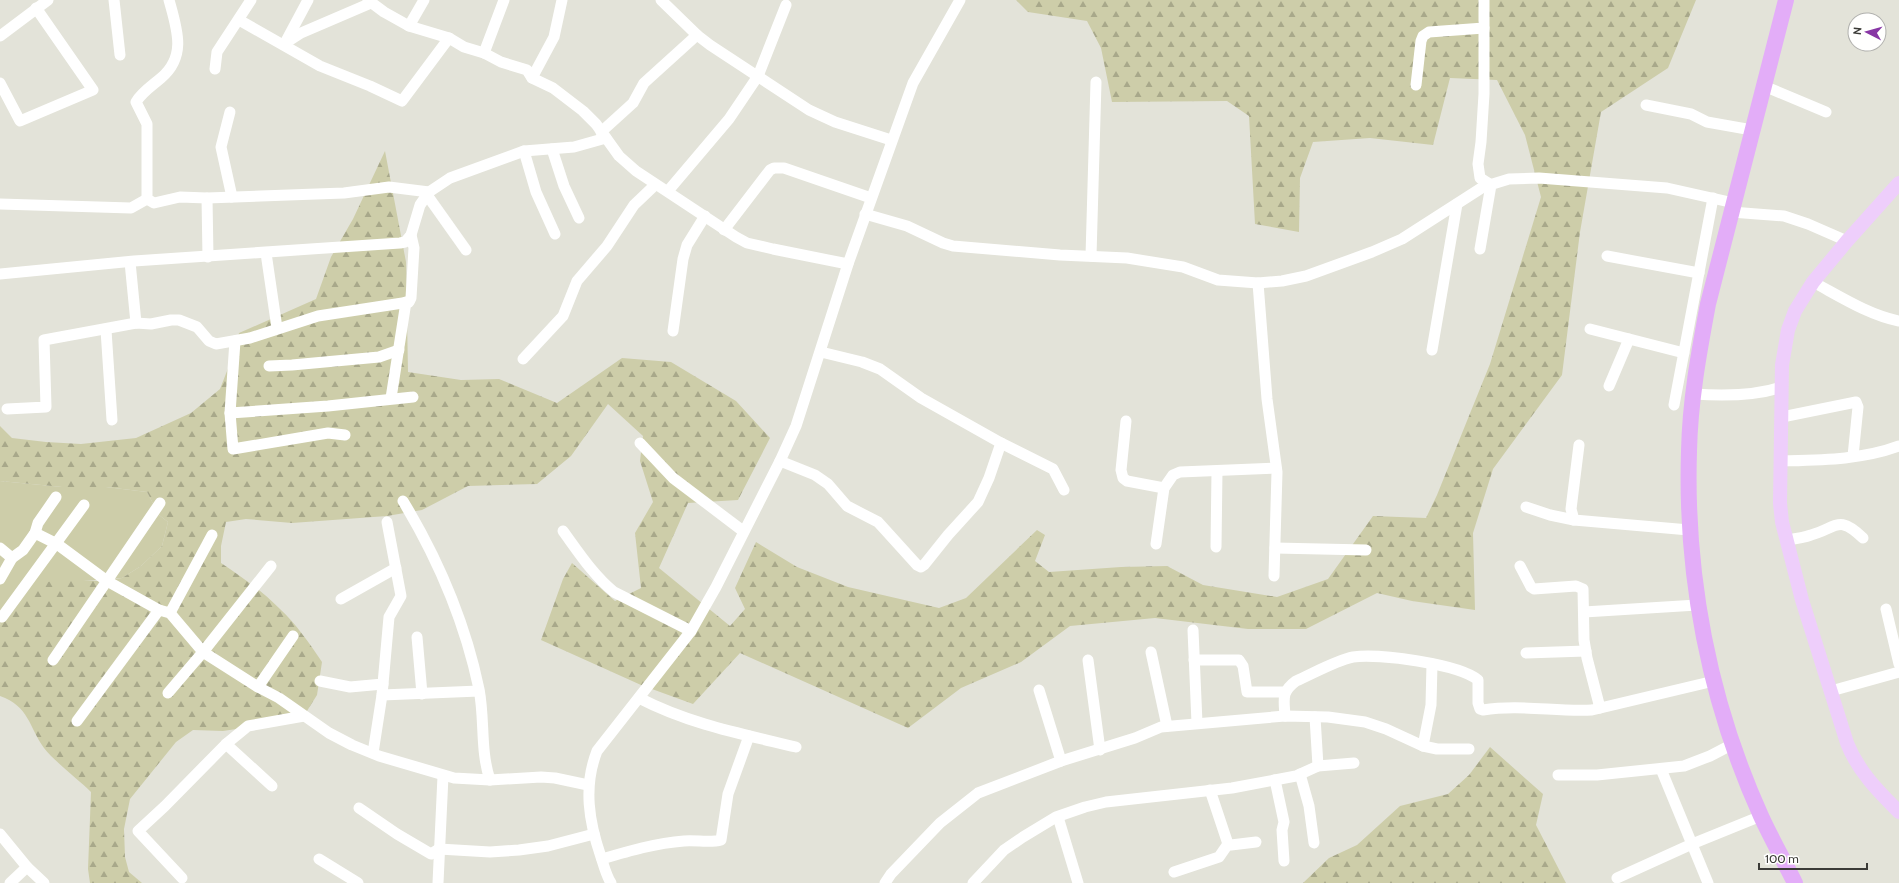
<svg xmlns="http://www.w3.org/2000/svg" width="1899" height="883" font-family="Cabin,sans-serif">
  <defs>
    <pattern id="forest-firs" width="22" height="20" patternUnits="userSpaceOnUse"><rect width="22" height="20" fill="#cdcda9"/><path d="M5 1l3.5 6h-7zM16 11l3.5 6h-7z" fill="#a8a88a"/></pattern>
  </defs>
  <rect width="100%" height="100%" fill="#e3e3d9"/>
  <path fill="#cdcda9" d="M0 481 62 487H106L147 492 159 515 168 522 162 546 141 566 122 578 83 581 7 612 0 625Z"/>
  <g fill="url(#forest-firs)">
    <path d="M1016 0H1696L1668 68 1601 112 1580 232 1562 375 1493 469 1473 533 1475 610 1412 601 1377 593 1306 629H1248L1155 618 1070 626 1021 662 961 688 908 728 740 653 693 704 641 685 541 640 563 579 572 563 615 601 641 588 635 533 653 502 640 461 643 436 608 404 571 456 537 484 468 486 422 510 387 516 292 523 246 519 226 522 221 546V563C242 577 262 591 280 609 296 624 310 644 322 662L317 695 302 719 223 731 193 730 176 742 130 799 124 829 125 857 129 872 142 883H90L88 869 91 792C79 780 54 761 44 748 29 727 29 706 0 696V625L7 612 26 589 54 580 103 581 122 578 141 566 162 546 168 522 159 515 147 492 106 487H62L0 481V426L12 438 46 442 81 444 136 438 191 413 220 389 234 353 239 333 316 299 331 257 353 219 385 151 406 262 408 372 461 380 499 379 557 403 622 358 671 362 736 401 770 438 738 500 688 503 659 568 730 626 745 609 735 588 756 542 797 567 848 587 939 608 966 598 1037 530 1045 535 1035 561 1049 572 1121 567 1167 566 1203 585 1277 597 1328 579 1373 516 1426 518 1437 495 1490 364 1541 197 1525 135 1497 80 1450 78 1433 145 1370 138 1313 142 1300 178 1299 232 1255 224 1249 116 1227 101 1112 102 1101 48 1087 21 1028 12Z"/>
    <path d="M1490 747 1543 794 1536 825 1566 883H1303L1329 858 1357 845 1400 806 1448 794 1469 775Z"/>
  </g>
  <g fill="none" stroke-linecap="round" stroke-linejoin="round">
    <g stroke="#fff" stroke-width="11">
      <path d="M114 0 120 55"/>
      <path d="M169 0C177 29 187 56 161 78 153 85 142 92 136 102L147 124V199L154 203 180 197 207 198 344 193 389 187 429 192"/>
      <path d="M368 0 384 12 409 26 449 38 464 47 484 53 501 62 527 70 532 78 553 88 583 111 596 124 619 156 636 171 736 237 747 243 773 249 848 264"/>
      <path d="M661 0 697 35 710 45 809 110 835 122 891 140"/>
      <path d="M239 20 320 66 370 86 402 101 449 38"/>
      <path d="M409 26 424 0"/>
      <path d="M0 36 48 0"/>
      <path d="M285 43 308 0"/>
      <path d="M284 44 301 33 371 3"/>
      <path d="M484 53 504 0"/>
      <path d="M215 69 217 52 251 0"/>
      <path d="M532 78 554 37 562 0"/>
      <path d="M0 83 20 121 93 90 36 8"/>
      <path d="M1416 85 1421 41 1423 36 1429 32 1484 28"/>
      <path d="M1764 86 1826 112"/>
      <path d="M1646 105 1691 114 1707 122 1752 130"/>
      <path d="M230 112 221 147 232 197"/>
      <path d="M601 132 633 103 644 83 697 35"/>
      <path d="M552 149 564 186 579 218"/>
      <path d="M524 151 536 192 555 234"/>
      <path d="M668 191 729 119 758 76 786 5"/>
      <path d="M427 195 466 250"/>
      <path d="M207 198 208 257"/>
      <path d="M0 204 131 208 147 199"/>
      <path d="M1731 212 1784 216 1808 224 1847 241"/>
      <path d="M865 214 907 226 943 243 953 246 1060 255 1127 258 1183 267 1218 280 1258 283 1282 281 1306 276 1372 252 1402 239 1483 187 1509 179 1539 178 1667 188 1734 203"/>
      <path d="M724 230 770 170 774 168H784L871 198"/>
      <path d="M1480 249 1491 185 1480 178 1478 164 1481 142 1484 94V0"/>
      <path d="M266 253 277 328"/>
      <path d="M1091 256 1096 82"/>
      <path d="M1607 256 1699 273"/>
      <path d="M130 262 136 323"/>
      <path d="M0 274 134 261 400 243 405 242 411 235 420 205 429 192 450 178 524 151 574 147 606 138"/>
      <path d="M1813 282C1841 297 1869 315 1899 321"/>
      <path d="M1258 283 1267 399 1277 472 1274 576"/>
      <path d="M1590 329 1684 353"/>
      <path d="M106 330 112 420"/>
      <path d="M673 331 683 259 687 245 705 216"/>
      <path d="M235 341 230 413 233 449 328 433 345 435"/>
      <path d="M1432 350 1457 204"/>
      <path d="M821 352 862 362 880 369 921 398 1001 443 1053 469 1064 490"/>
      <path d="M523 359 563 316 577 281 607 246 634 205 655 185"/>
      <path d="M269 366 292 365 379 357 399 350"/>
      <path d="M1609 386 1629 339"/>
      <path d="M1694 394C1722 396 1755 396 1782 387"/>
      <path d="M391 398 406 302"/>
      <path d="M1674 405 1713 198"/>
      <path d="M7 409 46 407 44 340 136 323 151 324 171 320H179L197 327 209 341 216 344 250 338 318 316 409 302 411 298 414 248 411 235"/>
      <path d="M230 413 328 406 413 397"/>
      <path d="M1782 417 1856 402 1858 407 1853 456"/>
      <path d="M1126 421 1121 470 1123 478 1127 481 1164 488"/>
      <path d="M640 443 673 478 743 531"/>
      <path d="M1579 445 1571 509 1574 520 1689 530"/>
      <path d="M780 461 815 475 828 484 847 506 878 522 917 565 921 567 924 565 948 535 978 502 989 478 1001 443"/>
      <path d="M1781 461C1820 460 1862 460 1899 446"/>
      <path d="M403 501C438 559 465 622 479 689 485 720 480 750 490 780"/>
      <path d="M1526 507 1550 515 1574 520"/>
      <path d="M563 531C579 553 594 576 614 592L691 631"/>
      <path d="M35 533 57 544 107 581 159 610 170 613 203 652 258 687 279 698 329 733 352 745 379 756 454 778 490 780 541 777 555 778 588 785"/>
      <path d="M1786 540C1794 539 1803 538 1811 535 1837 528 1838 514 1863 538"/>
      <path d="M1156 544 1164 488 1173 475 1180 472 1276 468"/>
      <path d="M1216 547 1217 471"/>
      <path d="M0 548 12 558"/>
      <path d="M1275 548 1366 550"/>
      <path d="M1520 566 1531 587 1534 589 1576 586 1583 589 1584 640 1587 658 1600 708"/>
      <path d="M0 579 12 558 23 550 35 533 38 523 56 497"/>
      <path d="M341 599 396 568"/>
      <path d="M1886 609 1899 664"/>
      <path d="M1584 612 1697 605"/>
      <path d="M170 613 212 535"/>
      <path d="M2 617 84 505"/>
      <path d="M1193 630 1197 723"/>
      <path d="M417 637 422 694"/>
      <path d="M1151 652 1167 726"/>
      <path d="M1526 653 1586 651"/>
      <path d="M53 660 160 503"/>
      <path d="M1088 660 1100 750"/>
      <path d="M1194 660H1239L1243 666 1247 692H1285"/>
      <path d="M320 681 350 687 383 684"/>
      <path d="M258 687 293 636"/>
      <path d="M1039 690 1061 761"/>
      <path d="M1831 691 1899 672"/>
      <path d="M168 693 203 652 271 566"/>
      <path d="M382 695 479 691"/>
      <path d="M639 698C689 724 742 734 796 747"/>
      <path d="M1285 716C1284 699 1281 692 1296 681 1312 674 1337 660 1353 657 1378 653 1459 664 1478 680V703L1480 709 1483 710C1520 704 1556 712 1592 710L1714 681"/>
      <path d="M1315 717 1318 766"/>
      <path d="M77 721 159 610"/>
      <path d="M226 744 272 786"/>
      <path d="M1423 746 1431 705 1432 664"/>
      <path d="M373 753 382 695 389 617 401 596 387 522"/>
      <path d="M1661 769 1708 883"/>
      <path d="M1300 774 1309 806 1314 843"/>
      <path d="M1558 775H1597L1684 766 1710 756 1733 744"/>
      <path d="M1275 780 1284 822 1282 830 1284 861"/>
      <path d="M1210 790 1228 844 1231 845 1256 842"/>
      <path d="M359 808 397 834 431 854 439 849 490 852 519 850 548 846 594 834"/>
      <path d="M1058 817 1078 883"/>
      <path d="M0 834 27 867 44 883"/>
      <path d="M319 859 358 883"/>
      <path d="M602 859C629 851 656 843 684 841 696 840 711 843 721 840L728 794 749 736"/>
      <path d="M1174 872 1219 857 1228 844"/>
      <path d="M182 878 138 831 165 806 226 744 248 726 304 716"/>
      <path d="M1617 878 1692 844 1761 816"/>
      <path d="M10 883 27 867"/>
      <path d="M438 883 443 776"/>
      <path d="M611 883C606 875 604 866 601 857 589 822 583 787 597 751L691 631 716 587 780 461 796 426 848 264 913 83 960 0"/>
      <path d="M885 883 891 874 940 823 978 793 1061 761 1135 738 1161 727 1285 716 1328 717 1365 722 1386 729 1423 746 1437 749H1469"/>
      <path d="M973 883 1004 850 1023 837 1056 817 1085 807 1106 802 1232 788 1296 776 1318 766 1354 763"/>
    </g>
    <path stroke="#eecefb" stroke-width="14" d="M1899 183 1847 241 1813 282 1795 311 1788 330 1782 365 1780 503 1782 522 1802 600 1847 743C1858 771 1878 791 1899 812"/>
    <path stroke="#e3adf8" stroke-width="16" d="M1786 0 1708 304C1699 352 1690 401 1689 451 1685 576 1709 701 1761 816 1771 838 1784 861 1795 883"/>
  </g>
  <g transform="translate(1867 32) rotate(276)"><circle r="19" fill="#fffffe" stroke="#b1b1ae"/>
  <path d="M0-3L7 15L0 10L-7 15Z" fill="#8836a5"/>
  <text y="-6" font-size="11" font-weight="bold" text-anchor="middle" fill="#3b3b37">N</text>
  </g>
  <path d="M1759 863v6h108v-6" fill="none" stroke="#3b3b37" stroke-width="2"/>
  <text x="1765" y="863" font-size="12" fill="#3b3b37" stroke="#fffffe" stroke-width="3" paint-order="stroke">100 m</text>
</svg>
